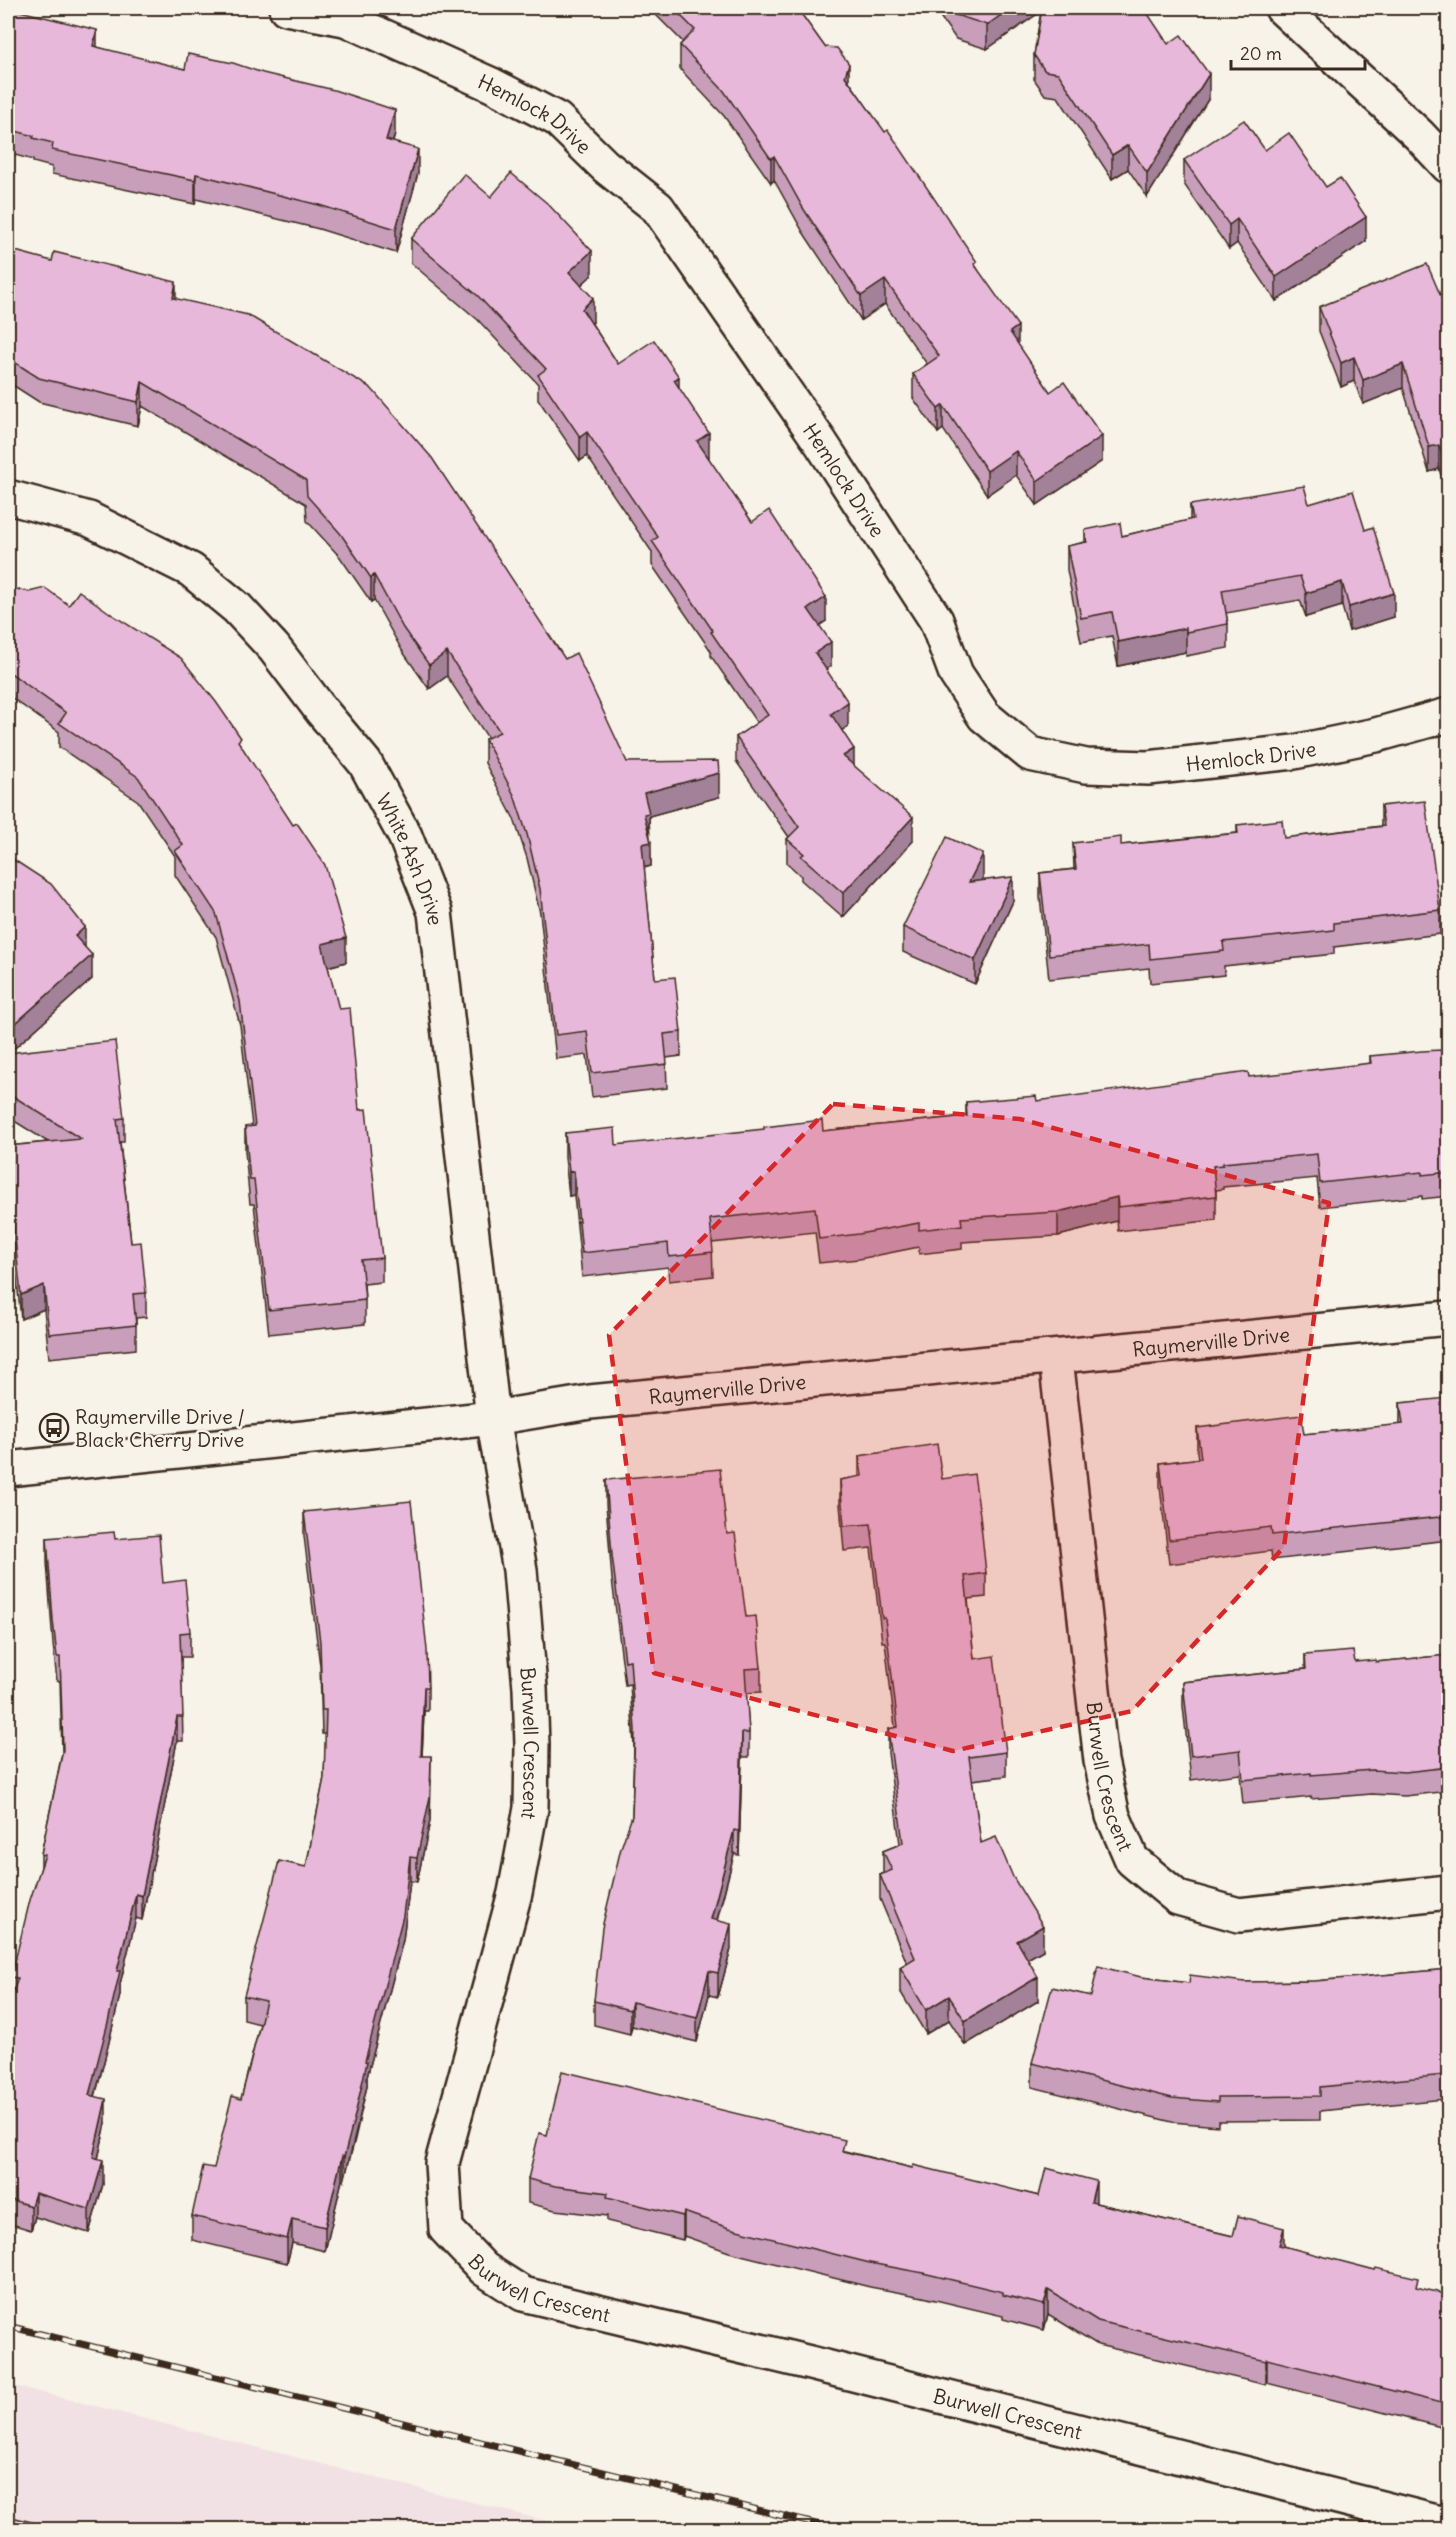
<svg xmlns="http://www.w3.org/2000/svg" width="1456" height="2537" font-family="Delius,sans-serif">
  <rect width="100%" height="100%" fill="#f7f3e8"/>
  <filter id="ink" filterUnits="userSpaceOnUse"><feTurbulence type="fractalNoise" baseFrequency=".0167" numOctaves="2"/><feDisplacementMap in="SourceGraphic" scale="12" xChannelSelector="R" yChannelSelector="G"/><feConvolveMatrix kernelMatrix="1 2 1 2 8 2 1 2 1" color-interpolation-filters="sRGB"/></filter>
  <g filter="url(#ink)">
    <path fill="#f2e1e4" d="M8 2384 578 2529H8Z"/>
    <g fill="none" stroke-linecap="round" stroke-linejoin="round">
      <g stroke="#3b2a1e" stroke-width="38">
        <g id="street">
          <path id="s1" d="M286 8 345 19 492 85 557 119 605 166 658 208 821 443 936 620 956 674 984 716 1030 754 1086 766 1148 768 1294 752 1376 735 1448 715"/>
          <path d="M1282 8 1419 135 1448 166"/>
          <path id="s2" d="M8 497 89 519 191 570 237 608 274 648 321 710 365 763 405 836 435 912 493 1418 520 1570 530 1688 532 1745 531 1808 515 1893 442 2163 446 2229 484 2269 523 2294 810 2363 1448 2525"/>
          <path id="s3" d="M1056 1358 1101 1761 1113 1816 1132 1860 1178 1898 1239 1915 1448 1892"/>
        </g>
      </g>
      <g stroke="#3b2a1e" stroke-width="38">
        <g id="secondary">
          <path id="s4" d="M8 1469 493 1418 590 1402 1448 1318"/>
        </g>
      </g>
      <use href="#street" stroke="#f7f3e8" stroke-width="33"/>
      <use href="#secondary" stroke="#f7f3e8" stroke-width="33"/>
      <g stroke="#3b2a1e" stroke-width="7">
        <path id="rail" d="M8 2326 840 2530"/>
      </g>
      <use href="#rail" stroke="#f7f3e8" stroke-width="4.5" stroke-dasharray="14" stroke-linecap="butt"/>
    </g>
    <g fill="#c89ebb" stroke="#3b2a1e" stroke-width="1.5">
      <path d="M8 8 97 47 395 134 393 142 418 173 396 253 319 229 196 199 195 204 52 174V167L33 162V160L8 153Z"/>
      <path d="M649 8H797L849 81 977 268 1018 345 1050 392 1102 461 1037 505 1016 475 987 495 943 429 938 433 913 398V374L927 364 885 304 861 320 803 232 774 180 771 183 724 116 680 69V45L683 42Z"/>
      <path d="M934 8H1109L1112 11 1168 44 1209 98 1147 197 1128 169 1112 179 1058 97 1045 95 1034 79V55L1041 11 987 49 956 39Z"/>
      <path d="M1438 8H1449V17Z"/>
      <path d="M1265 150 1326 187 1366 241 1276 301 1237 243 1229 249 1184 184V160Z"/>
      <path d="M491 197 592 275 581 285 593 322 592 324 618 364 679 388 709 457 708 458 752 522 826 621 819 625 831 666 826 669 848 726 842 730 854 766 913 841 843 917 801 880V876L787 863V839L789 837 736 761V737L757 723 711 656V651L652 565V552L587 456 580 461 538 399V384L478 320 411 263V239Z"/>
      <path d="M8 249 176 299 627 762 719 797 649 816 651 866 644 868 655 979 681 1032V1056L666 1058 667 1088 592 1097 587 1055 556 1059 540 913 527 858 514 819 485 763V739L488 738 447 676 429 689 403 652 374 600 371 602 340 557 307 521 306 504 142 406 138 426 39 402 8 382Z"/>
      <path d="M1449 296V497L1439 469 1429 472 1403 388 1363 404 1354 381 1341 387 1319 331V307L1442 299Z"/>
      <path d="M1309 504 1365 530 1394 617 1349 631 1342 606 1306 617 1300 600 1226 613 1228 624V648L1186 656V652L1118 666 1112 636 1081 642 1067 570V546L1085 542V530L1122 536 1190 520V505Z"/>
      <path d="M8 587 241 746 346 962 328 967 359 1110 382 1258V1282L364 1284 365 1300V1324L269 1334 254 1204H250L245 1151V1127L252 1126 240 1025 216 937 175 875V856L138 801 59 747V732L8 695Z"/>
      <path d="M1381 806 1440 910V934L1334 947V954L1224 966V975L1150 983 1149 968 1049 979 1040 897V873L1074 869 1073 843 1121 845 1237 833V825L1284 838 1381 826Z"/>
      <path d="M8 856 85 948 92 979 9 1053 124 1118V1142H120L131 1243 146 1293V1317L136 1318V1349L49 1358 44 1309 21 1319 10 1217H8V1146L48 1142 8 1117Z"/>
      <path d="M983 878 982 881 1013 901 975 984 903 952V927Z"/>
      <path d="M1370 1056 1442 1058 1449 1057V1196L1422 1199V1196L1320 1207 1317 1178 1223 1187V1189L1216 1190V1220L1118 1231 1117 1221 1058 1236 962 1242V1249L919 1254V1247L859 1259 819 1263 815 1232 712 1243 713 1276 669 1281 668 1267 582 1277 574 1195 569 1196 565 1157V1133L616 1145 823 1131 966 1116V1102L1037 1101 1370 1064Z"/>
      <path d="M1449 1400V1540L1272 1560 1271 1551 1169 1564 1160 1487V1463L1198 1459 1197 1452V1428L1304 1434 1400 1425V1403Z"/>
      <path d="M859 1456 942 1479 986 1573V1597L968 1599 974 1659 1006 1752V1776L972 1780 981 1843 1043 1950 1027 1959 1038 2001 965 2045 949 2020 926 2034 900 1991V1967L907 1963 880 1899V1875L883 1873V1851L900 1844 888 1753V1729L895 1728 885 1642H882L871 1548 844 1551 840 1504V1480L859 1477Z"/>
      <path d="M606 1480 727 1534 746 1617 761 1668V1692L746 1693 749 1733V1757H742L739 1855 734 1854 717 1921 731 1949 718 1997 709 1995 697 2042 632 2026 630 2034 594 2025V2001L632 1816 634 1746 630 1684 625 1685 612 1579 606 1504Z"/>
      <path d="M304 1512 428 1687V1711H424L422 1756 431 1780 430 1821 417 1882 410 1881 403 1940 367 2077V2086L355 2139 344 2181 342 2180 325 2251 292 2243 287 2263 192 2240V2216L214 2168 241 2099 260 2024 244 2020V1996L306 1867 324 1778 326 1734H322L320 1666 304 1536Z"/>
      <path d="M47 1538 115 1539 163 1583 190 1632V1657H181L183 1741H177L142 1920 136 1918 120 1984V1995L108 2046 95 2097 106 2123 98 2159 103 2184 89 2233 35 2217 31 2230 8 2223V2006L11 1997V1977L41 1867V1854L62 1753 60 1681H57L53 1644 47 1562Z"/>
      <path d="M1305 1655 1355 1662H1376L1449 1655V1791L1405 1796 1372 1794 1311 1799V1797L1243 1804 1240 1774 1191 1780 1183 1706V1682L1305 1669Z"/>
      <path d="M1449 1969V2104H1445V2099L1320 2111V2120L1218 2121V2126L1172 2122 1032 2087V2063L1091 1996 1141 1977 1189 1983 1315 1981Z"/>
      <path d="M547 2135 845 2151 912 2168 1039 2196 1096 2203 1233 2236 1284 2246 1418 2288 1449 2295V2429L1267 2383 1266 2385 1098 2345 1048 2314 1044 2330 1003 2319V2316L923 2297 870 2287 729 2252 684 2236 683 2240 607 2221V2216L555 2210 528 2203V2179Z"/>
    </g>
    <g fill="#a28199" stroke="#3b2a1e" stroke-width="1.5">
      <path d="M1011 8H1046L987 49V25Z"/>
      <path d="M97 30V54L93 46Z"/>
      <path d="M849 64V88L845 76Z"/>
      <path d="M1209 74V98L1147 197V173Z"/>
      <path d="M395 110V134L386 164V140Z"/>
      <path d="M1128 145V169L1112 179V155Z"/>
      <path d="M418 149V173L396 253V229Z"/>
      <path d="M774 156V180L771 183V159Z"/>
      <path d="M196 174V199L195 204V180Z"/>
      <path d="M1366 217V241L1276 301V277Z"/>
      <path d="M1237 219V243L1229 249V225Z"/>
      <path d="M592 251V275L569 296V272Z"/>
      <path d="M885 280V304L861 320V296Z"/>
      <path d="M176 282V306L173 298Z"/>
      <path d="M593 298V322L582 333V309Z"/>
      <path d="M1018 326V350L1010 332Z"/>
      <path d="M1354 357V381L1341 387V363Z"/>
      <path d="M1403 364V388L1363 404V380Z"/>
      <path d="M679 377V401L674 380Z"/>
      <path d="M142 382V406L138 426V402Z"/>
      <path d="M943 405V429L938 433V409Z"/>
      <path d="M587 432V456L580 461V437Z"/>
      <path d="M709 433V457L697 465V441Z"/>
      <path d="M1102 436V461L1037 505V481Z"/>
      <path d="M1439 445V469L1429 472V447Z"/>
      <path d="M1016 451V475L987 495V471Z"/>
      <path d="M374 575V600L371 602V578Z"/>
      <path d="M1342 582V606L1306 617V593Z"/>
      <path d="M1394 593V617L1349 631V607Z"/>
      <path d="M826 597V621L808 633V609Z"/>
      <path d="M1186 628V652L1118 666V642Z"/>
      <path d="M831 642V666L815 677V653Z"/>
      <path d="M447 652V676L429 689V665Z"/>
      <path d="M848 702V726L831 738V714Z"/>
      <path d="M854 749V773L843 756Z"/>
      <path d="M719 773V797L649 816V837L644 838V793Z"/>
      <path d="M913 817V841L843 917V893Z"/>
      <path d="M651 842V866L642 868V844Z"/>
      <path d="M983 854V878L969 906V882Z"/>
      <path d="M1013 877V901L975 984V960Z"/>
      <path d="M85 927V951L75 936Z"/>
      <path d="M346 938V962L322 968V944Z"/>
      <path d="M92 955V979L8 1054V1030Z"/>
      <path d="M574 1171V1195L569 1196V1172Z"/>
      <path d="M1117 1197V1221L1058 1236V1212Z"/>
      <path d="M44 1285V1309L21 1319V1295Z"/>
      <path d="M424 1687V1711L421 1780V1756Z"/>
      <path d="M177 1717V1741L142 1920V1896Z"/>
      <path d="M742 1733V1757L739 1855V1831Z"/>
      <path d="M431 1756 430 1821 417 1882V1858Z"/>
      <path d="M734 1830V1854L711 1943V1919Z"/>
      <path d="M410 1857V1881L403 1940 367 2077V2086L344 2181V2157Z"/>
      <path d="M136 1894V1918L120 1984V1995L108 2046 89 2119V2095L117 1971Z"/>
      <path d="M731 1924V1949L718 1997V1973Z"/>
      <path d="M1043 1926V1950L1017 1965V1941Z"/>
      <path d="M709 1971V1995L697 2042V2018Z"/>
      <path d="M1038 1977V2001L965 2045V2021Z"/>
      <path d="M949 1996V2020L926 2034V2010Z"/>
      <path d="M632 2002V2026L630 2034V2010Z"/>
      <path d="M106 2099V2123L93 2181V2157Z"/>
      <path d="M342 2156V2180L325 2251V2227Z"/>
      <path d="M103 2160V2184L89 2233V2209Z"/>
      <path d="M1096 2181V2205L1091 2202Z"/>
      <path d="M35 2193V2217L31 2230V2206Z"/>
      <path d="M684 2212V2236L683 2240V2216Z"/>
      <path d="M292 2219V2243L287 2263V2239Z"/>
      <path d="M1284 2228V2252L1279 2245Z"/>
      <path d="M1048 2290V2314L1044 2330V2305Z"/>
      <path d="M1267 2359V2383L1266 2385V2361Z"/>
    </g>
    <g fill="#e8b8da" stroke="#3b2a1e" stroke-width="1.5">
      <path d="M8 8 97 30 93 46 185 69 188 54 233 63 263 73 334 90 395 110 386 140 418 149 396 229 319 205 196 174 195 180 52 150 53 143 33 138 34 136 8 129Z"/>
      <path d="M673 8H797L825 47 837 48 849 64 845 76 885 132 888 130 977 262 974 264 1018 326 1010 332 1050 392 1064 382 1102 436 1037 481 1016 451 987 471 943 405 938 409 913 374 939 356 885 280 861 296 803 208 774 156 771 159 724 91 680 45 695 30Z"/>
      <path d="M950 8H1011L987 25 956 15Z"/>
      <path d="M1042 8H1109L1112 11 1117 8H1144L1168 44 1181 35 1209 74 1147 173 1128 145 1112 155 1058 73 1045 71 1034 55Z"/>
      <path d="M1244 120 1265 150 1289 133 1326 187 1340 178 1366 217 1276 277 1237 219 1229 225 1184 160Z"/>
      <path d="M511 173 548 204 592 251 569 272 593 298 582 309 618 364 654 340 679 377 674 380 709 433 697 441 752 522 769 510 826 597 808 609 831 642 815 653 848 702 831 714 854 749 843 756 913 817 843 893 801 856 804 854 787 839 799 827 736 737 768 715 711 632 713 631 652 541 658 537 587 432 580 437 538 375 546 369 478 296 411 239 464 174 491 197Z"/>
      <path d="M8 249 52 261 54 252 176 282 173 298 248 315 371 388 432 458 565 659 576 653 627 762 718 761 719 773 644 793 649 813 644 814 651 842 642 844 655 979 675 977 681 1032 664 1034 667 1064 592 1073 587 1031 556 1035 540 889 527 834 514 795 485 739 500 732 447 652 429 665 403 628 374 575 371 578 340 533 307 496 306 480 142 382 138 402 39 378 8 358Z"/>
      <path d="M1427 264 1442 299 1449 296V472L1439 445 1429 447 1403 364 1363 380 1354 357 1341 363 1319 307Z"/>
      <path d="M1304 486 1309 504 1353 491 1365 530 1373 527 1394 593 1349 607 1342 582 1306 593 1300 576 1222 590 1228 624 1186 632V628L1118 642 1112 612 1081 618 1067 546 1087 542 1085 530 1120 523 1122 536 1193 519 1190 505Z"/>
      <path d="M8 587 29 592 45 588 69 605 79 591 114 616 181 658 216 702 241 738 238 741 293 825 297 823 325 865 346 938 322 944 339 1009 350 1008 359 1110 366 1109 382 1258 361 1260 365 1300 269 1310 254 1180H250L245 1127 255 1126 240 1001 216 913 175 851 183 845 138 777 59 723 66 713 8 671Z"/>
      <path d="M1425 801 1440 910 1334 923V930L1223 942 1224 951 1150 959 1149 944 1049 955 1040 873 1076 869 1073 843 1121 837V845L1164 841 1238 833 1237 825 1282 820 1284 838 1384 826 1381 806Z"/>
      <path d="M947 837 983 854 969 882 1013 877 975 960 903 927Z"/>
      <path d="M8 856 51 884 85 927 75 936 92 955 8 1030Z"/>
      <path d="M115 1041 124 1118 117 1119 131 1243 141 1242 146 1293 133 1294 136 1325 49 1334 44 1285 21 1295 10 1193H8V1146L81 1139 8 1093V1053Z"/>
      <path d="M1441 1050 1442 1058 1449 1057V1172L1422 1175V1172L1320 1183 1317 1154 1223 1163V1165L1213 1166 1216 1196 1118 1207 1117 1197 1058 1212 961 1218 962 1225 919 1230V1223L859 1234 819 1239 815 1208 710 1219 713 1252 669 1257 668 1243 582 1253 574 1171 569 1172 565 1133 615 1128 616 1145 764 1129V1127L822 1120 823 1131 967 1116 966 1102 1036 1096 1037 1101 1248 1072 1249 1077 1371 1063 1370 1056 1422 1051Z"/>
      <path d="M1447 1398V1400H1449V1516L1272 1535 1271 1527 1169 1540 1160 1463 1201 1458 1197 1428 1301 1415 1304 1434 1403 1424 1400 1403Z"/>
      <path d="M937 1444 942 1479 974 1474 980 1515 986 1573 965 1576 974 1659 994 1656 1006 1752 969 1757 981 1843 996 1837 1013 1877 1043 1926 1017 1941 1038 1977 965 2021 949 1996 926 2010 900 1967 915 1958 880 1875 892 1870 883 1851 903 1843 888 1729 898 1727 885 1618H882L871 1524 844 1526 840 1480 862 1476 859 1456Z"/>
      <path d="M720 1469 727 1534 735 1533 746 1617 756 1616 761 1668 745 1669 749 1733H742L739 1831 734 1830 711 1919 731 1924 718 1973 709 1971 697 2018 632 2002 630 2010 594 2001 602 1928 621 1848 632 1816 635 1730 630 1660 625 1661 612 1555 606 1480Z"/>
      <path d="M411 1501 427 1650 428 1687H424L421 1756H431L430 1797 417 1858 410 1857 403 1916 365 2061 367 2062 355 2115 344 2157 342 2156 325 2227 292 2219 287 2239 192 2216 203 2166 214 2168 232 2096 241 2099 266 2001 244 1996 279 1861 306 1867 324 1778 326 1710H322L320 1642 304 1512Z"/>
      <path d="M114 1532 115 1539 159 1535 163 1583 185 1580 190 1632 180 1633 183 1717H177L142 1896 136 1894 117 1971H120L108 2022 89 2095 106 2099 93 2157 103 2160 89 2209 35 2193 31 2206 8 2199V2006L18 1978 11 1977 30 1900 45 1855 41 1854 63 1750 60 1657H57L53 1620 47 1538Z"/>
      <path d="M1353 1651 1355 1662 1376 1660V1662L1449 1655V1767L1405 1772 1372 1770 1311 1775V1773L1243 1780 1240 1750 1191 1756 1183 1682 1306 1669 1305 1655Z"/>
      <path d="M1098 1966 1141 1977 1189 1983 1190 1975 1245 1982 1315 1981 1449 1969V2080H1445V2075L1320 2087V2096L1218 2097V2102L1172 2098 1032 2063 1052 1987 1091 1996Z"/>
      <path d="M562 2071 845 2140 842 2151 912 2168 913 2165 1039 2196 1046 2168 1096 2181 1091 2202 1233 2236 1238 2216 1284 2228 1279 2245 1375 2270 1376 2268 1418 2278 1416 2287 1449 2295V2405L1267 2359 1266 2361 1098 2321 1048 2290 1044 2305 1003 2295V2292L923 2273 870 2263 729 2228 684 2212 683 2216 607 2197 608 2193 555 2186 528 2179 539 2133 547 2135Z"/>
      <path d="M8 2516 59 2529H8Z"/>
    </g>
  </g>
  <path fill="#d62828" fill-opacity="0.2" stroke="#d62828" stroke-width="4.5" stroke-dasharray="12 8" stroke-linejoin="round" d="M833 1104 1020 1119 1329 1203 1284 1547 1132 1711 953 1751 654 1673 609 1335Z"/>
  <defs>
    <g id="bus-ring" transform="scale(1.5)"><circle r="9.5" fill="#f7f3e8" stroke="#3b2a1e" stroke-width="1.5"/><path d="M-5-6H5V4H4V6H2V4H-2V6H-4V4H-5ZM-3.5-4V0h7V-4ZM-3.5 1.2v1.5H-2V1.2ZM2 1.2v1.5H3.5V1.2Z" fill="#3b2a1e"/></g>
  </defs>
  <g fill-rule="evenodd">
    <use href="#bus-ring" x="54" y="1428"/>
  </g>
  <g text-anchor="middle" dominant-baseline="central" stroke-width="5" stroke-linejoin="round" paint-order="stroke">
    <g font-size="20" fill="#3b2a1e" stroke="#f7f3e8">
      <text stroke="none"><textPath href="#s1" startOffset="273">Hemlock Drive</textPath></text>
      <text stroke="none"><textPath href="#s1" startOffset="759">Hemlock Drive</textPath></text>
      <text stroke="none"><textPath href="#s1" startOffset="1317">Hemlock Drive</textPath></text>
      <text stroke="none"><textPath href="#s2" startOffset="566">White Ash Drive</textPath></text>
      <text stroke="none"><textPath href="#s4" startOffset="1210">Raymerville Drive</textPath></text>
      <text stroke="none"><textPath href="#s4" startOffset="724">Raymerville Drive</textPath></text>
      <text stroke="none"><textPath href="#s2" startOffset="1461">Burwell Crescent</textPath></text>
      <text stroke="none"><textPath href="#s3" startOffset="422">Burwell Crescent</textPath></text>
      <text stroke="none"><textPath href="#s2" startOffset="2073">Burwell Crescent</textPath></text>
      <text stroke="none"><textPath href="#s2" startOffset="2559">Burwell Crescent</textPath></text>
    </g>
    <g font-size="20" fill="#3b2a1e" stroke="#f7f3e8" text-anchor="start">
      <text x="75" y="1416">Raymerville Drive /<tspan x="75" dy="23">Black Cherry Drive</tspan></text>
    </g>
  </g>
  <rect width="1456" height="2537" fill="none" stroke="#f7f3e8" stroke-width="30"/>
  <rect x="15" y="15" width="1426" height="2507" fill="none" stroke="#3b2a1e" stroke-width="2" filter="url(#ink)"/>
  <path d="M1231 60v9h134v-9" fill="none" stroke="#3b2a1e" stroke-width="3"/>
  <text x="1240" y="60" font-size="18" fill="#3b2a1e" stroke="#f7f3e8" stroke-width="4.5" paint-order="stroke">20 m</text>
</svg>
